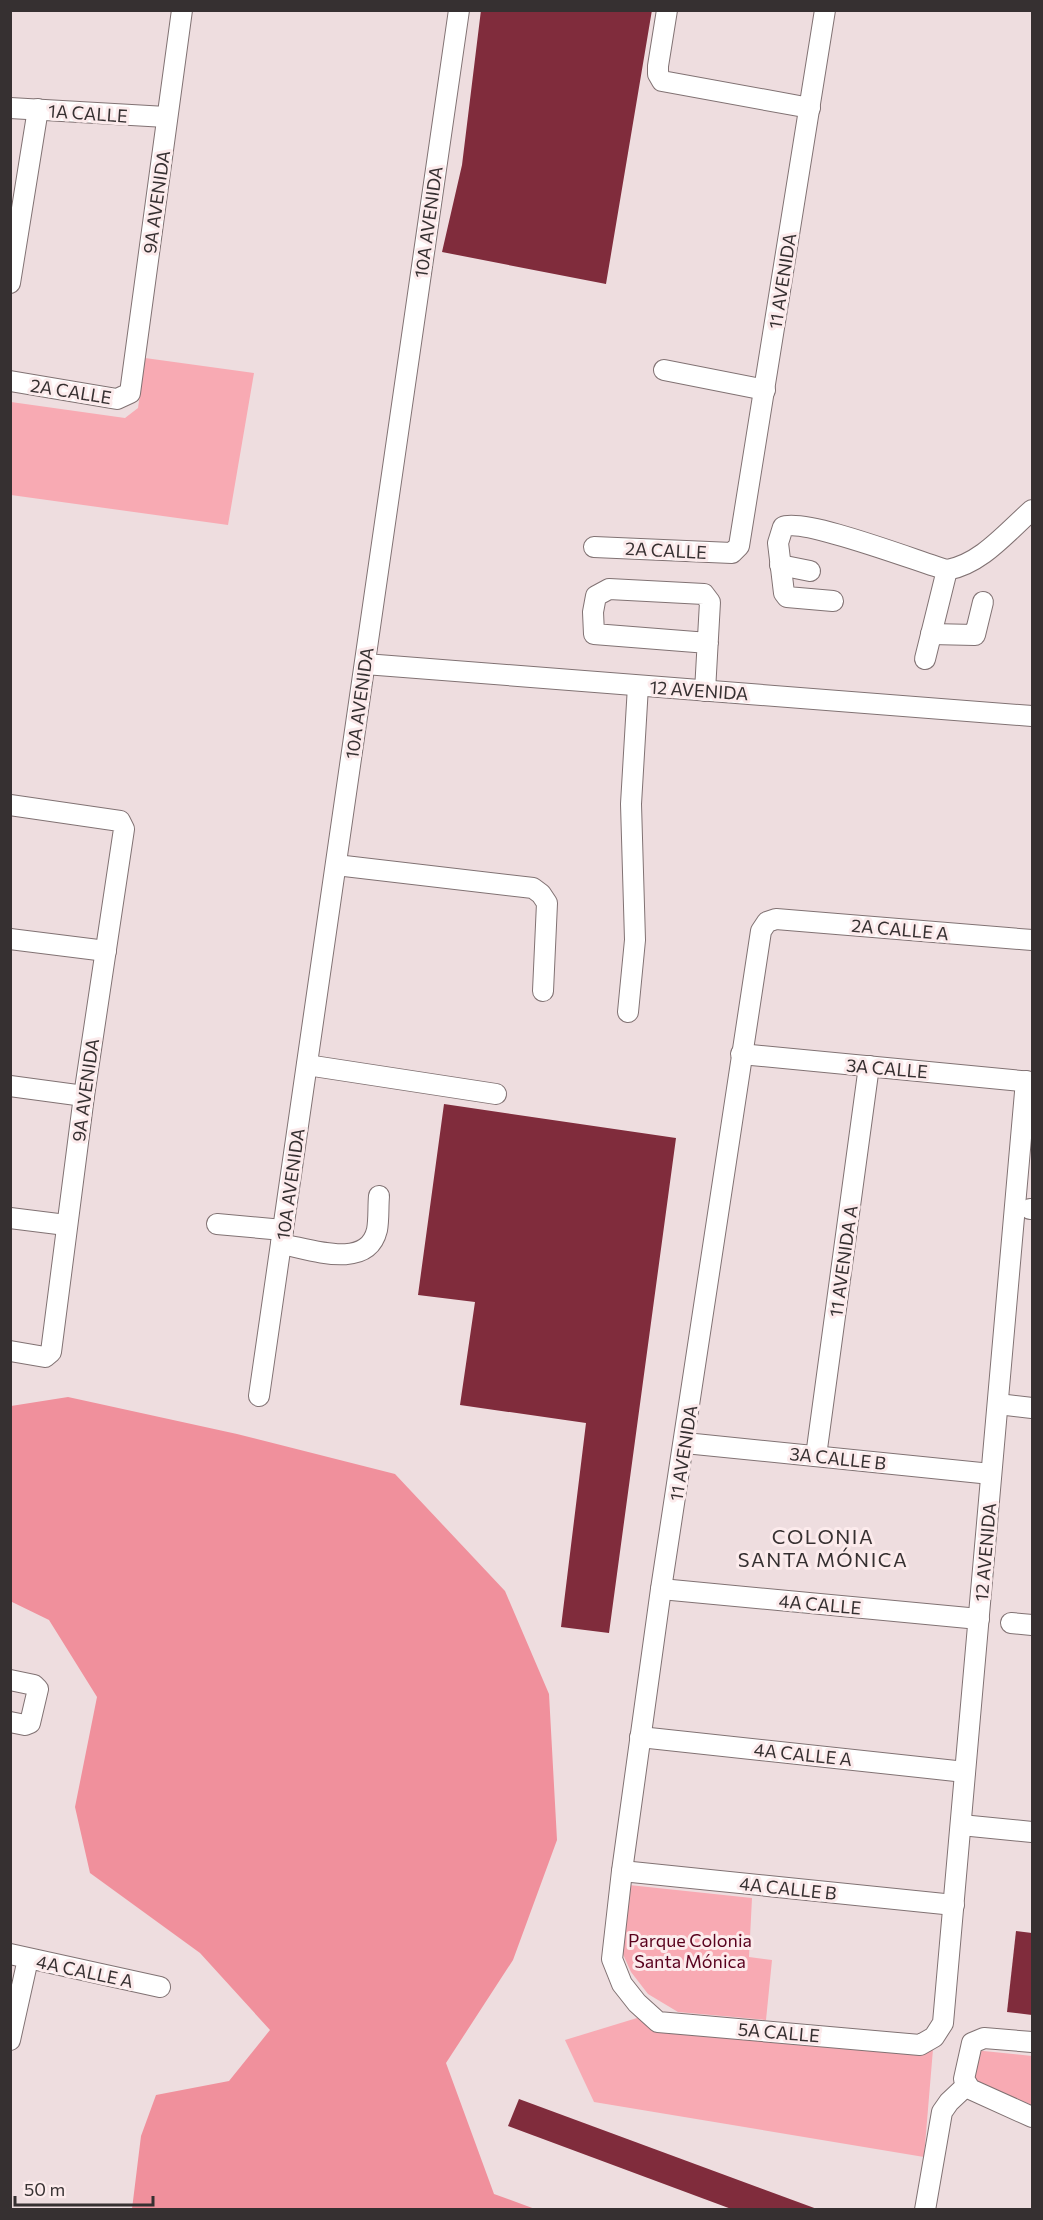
<svg xmlns="http://www.w3.org/2000/svg" width="1043" height="2220" font-family="Commissioner,sans-serif">
  <rect width="100%" height="100%" fill="#eedddf"/>
  <g fill="#f8aab3">
    <path d="M145 358 254 373 228 525 11 495V402L125 418 138 408Z"/>
    <path d="M629 1885 752 1898 749 1957 772 1960 766 2020 678 2012 648 1994 631 1972 622 1952Z"/>
    <path d="M637 2018 933 2049 924 2157 594 2102 565 2040Z"/>
    <path d="M974 2050 1032 2056V2105L971 2080Z"/>
  </g>
  <path fill="#f0909c" d="M68 1397 237 1434 395 1474 505 1591 549 1694 557 1840 513 1960 446 2063 494 2194 535 2209H132L141 2136 156 2095 229 2081 270 2030 200 1953 90 1873 75 1807 97 1697 49 1620 10 1601 11 1406Z"/>
  <g fill="#802c3c">
    <path d="M481 10H652L606 284 442 252 462 165Z"/>
    <path d="M444 1104 676 1138 609 1633 561 1627 586 1423 460 1405 475 1302 418 1295Z"/>
    <path d="M1016 1931 1032 1933V2015L1007 2012Z"/>
    <path d="M519 2099 817 2209V2210H734L508 2126Z"/>
  </g>
  <g fill="none" stroke-linecap="round" stroke-linejoin="round">
    <g stroke="#817273" stroke-width="22">
      <g id="minor">
        <path d="M667 10 658 66V74L662 81 810 108"/>
        <path d="M10 108 166 117"/>
        <path d="M10 283 38 109"/>
        <path d="M664 370 765 390"/>
        <path d="M10 381 117 399 130 393 182 10"/>
        <path d="M594 547 732 553 739 546 825 10"/>
        <path d="M780 565 810 571"/>
        <path d="M833 601 787 597 784 593 778 543 783 527C803 517 919 562 947 570 981 564 1006 533 1032 510"/>
        <path d="M931 634 975 635 983 602"/>
        <path d="M925 659 947 570"/>
        <path d="M365 664 1032 716"/>
        <path d="M705 691 710 602 704 594 609 589 596 596 593 612 594 634 708 643"/>
        <path d="M10 805 120 821 124 829 84 1096 51 1352 45 1357 10 1351"/>
        <path d="M336 865 533 888 541 894 547 903 543 991"/>
        <path d="M10 939 106 951"/>
        <path d="M628 1012 635 940 631 804 638 686"/>
        <path d="M741 1054 1032 1082"/>
        <path d="M307 1065 496 1094"/>
        <path d="M1026 1081 943 2023 934 2037 920 2045 658 2022 637 2003 622 1984 612 1959 622 1871 661 1589 761 931 767 922 776 919 1032 940"/>
        <path d="M10 1086 84 1096"/>
        <path d="M1030 1209H1032"/>
        <path d="M10 1218 66 1225"/>
        <path d="M217 1224 283 1230"/>
        <path d="M281 1244C310 1249 367 1271 377 1230 379 1219 378 1207 379 1196"/>
        <path d="M259 1396 459 10"/>
        <path d="M998 1404 1032 1408"/>
        <path d="M685 1443 991 1474"/>
        <path d="M816 1456 869 1066"/>
        <path d="M661 1589 979 1619"/>
        <path d="M1011 1623 1032 1625"/>
        <path d="M10 1680 34 1685 38 1689 30 1723 25 1725 10 1722"/>
        <path d="M640 1737 965 1772"/>
        <path d="M961 1825 1032 1832"/>
        <path d="M622 1871 954 1905"/>
        <path d="M10 1954 160 1987"/>
        <path d="M10 2040 28 1959"/>
        <path d="M1032 2042 984 2038 972 2043 964 2079 970 2089 1032 2117"/>
        <path d="M925 2210 942 2112 949 2102 966 2086"/>
      </g>
    </g>
    <use href="#minor" stroke="#fff" stroke-width="20"/>
  </g>
  <g text-anchor="middle" dominant-baseline="central" stroke-width="6" stroke-linejoin="round" paint-order="stroke">
    <g font-size="18" fill="#363031" stroke="#fcebec">
      <text transform="translate(88 113) rotate(4)">1A CALLE</text>
      <text transform="translate(156 202) rotate(-82)">9A AVENIDA</text>
      <text transform="translate(428 222) rotate(-82)">10A AVENIDA</text>
      <text transform="translate(782 281) rotate(-81)">11 AVENIDA</text>
      <text transform="translate(71 391) rotate(9)">2A CALLE</text>
      <text transform="translate(666 550) rotate(3)">2A CALLE</text>
      <text transform="translate(699 690) rotate(4)">12 AVENIDA</text>
      <text transform="translate(359 703) rotate(-82)">10A AVENIDA</text>
      <text transform="translate(900 929) rotate(5)">2A CALLE A</text>
      <text transform="translate(887 1068) rotate(5)">3A CALLE</text>
      <text transform="translate(85 1090) rotate(-82)">9A AVENIDA</text>
      <text transform="translate(290 1184) rotate(-82)">10A AVENIDA</text>
      <text transform="translate(843 1261) rotate(-82)">11 AVENIDA A</text>
      <text transform="translate(683 1453) rotate(-81)">11 AVENIDA</text>
      <text transform="translate(838 1458) rotate(6)">3A CALLE B</text>
      <text transform="translate(985 1552) rotate(-85)">12 AVENIDA</text>
      <text transform="translate(820 1604) rotate(5)">4A CALLE</text>
      <text transform="translate(803 1754) rotate(6)">4A CALLE A</text>
      <text transform="translate(788 1888) rotate(6)">4A CALLE B</text>
      <text transform="translate(85 1971) rotate(12)">4A CALLE A</text>
      <text transform="translate(779 2032) rotate(5)">5A CALLE</text>
    </g>
    <g font-size="18" fill="#59011d" stroke="#fcebec">
      <text x="690" y="1940">Parque Colonia<tspan x="690" dy="21">Santa Mónica</tspan></text>
    </g>
    <g font-size="20" letter-spacing="1.5" fill="#363031" stroke="#fcebec">
      <text x="823" y="1536">COLONIA<tspan x="823" dy="23">SANTA MÓNICA</tspan></text>
    </g>
  </g>
  <rect width="1043" height="2220" fill="none" stroke="#363031" stroke-width="24"/>
  <path d="M15 2196v9h138v-9" fill="none" stroke="#363031" stroke-width="3"/>
  <text x="24" y="2196" font-size="18" fill="#363031" stroke="#fcebec" stroke-width="4.5" paint-order="stroke">50 m</text>
</svg>
